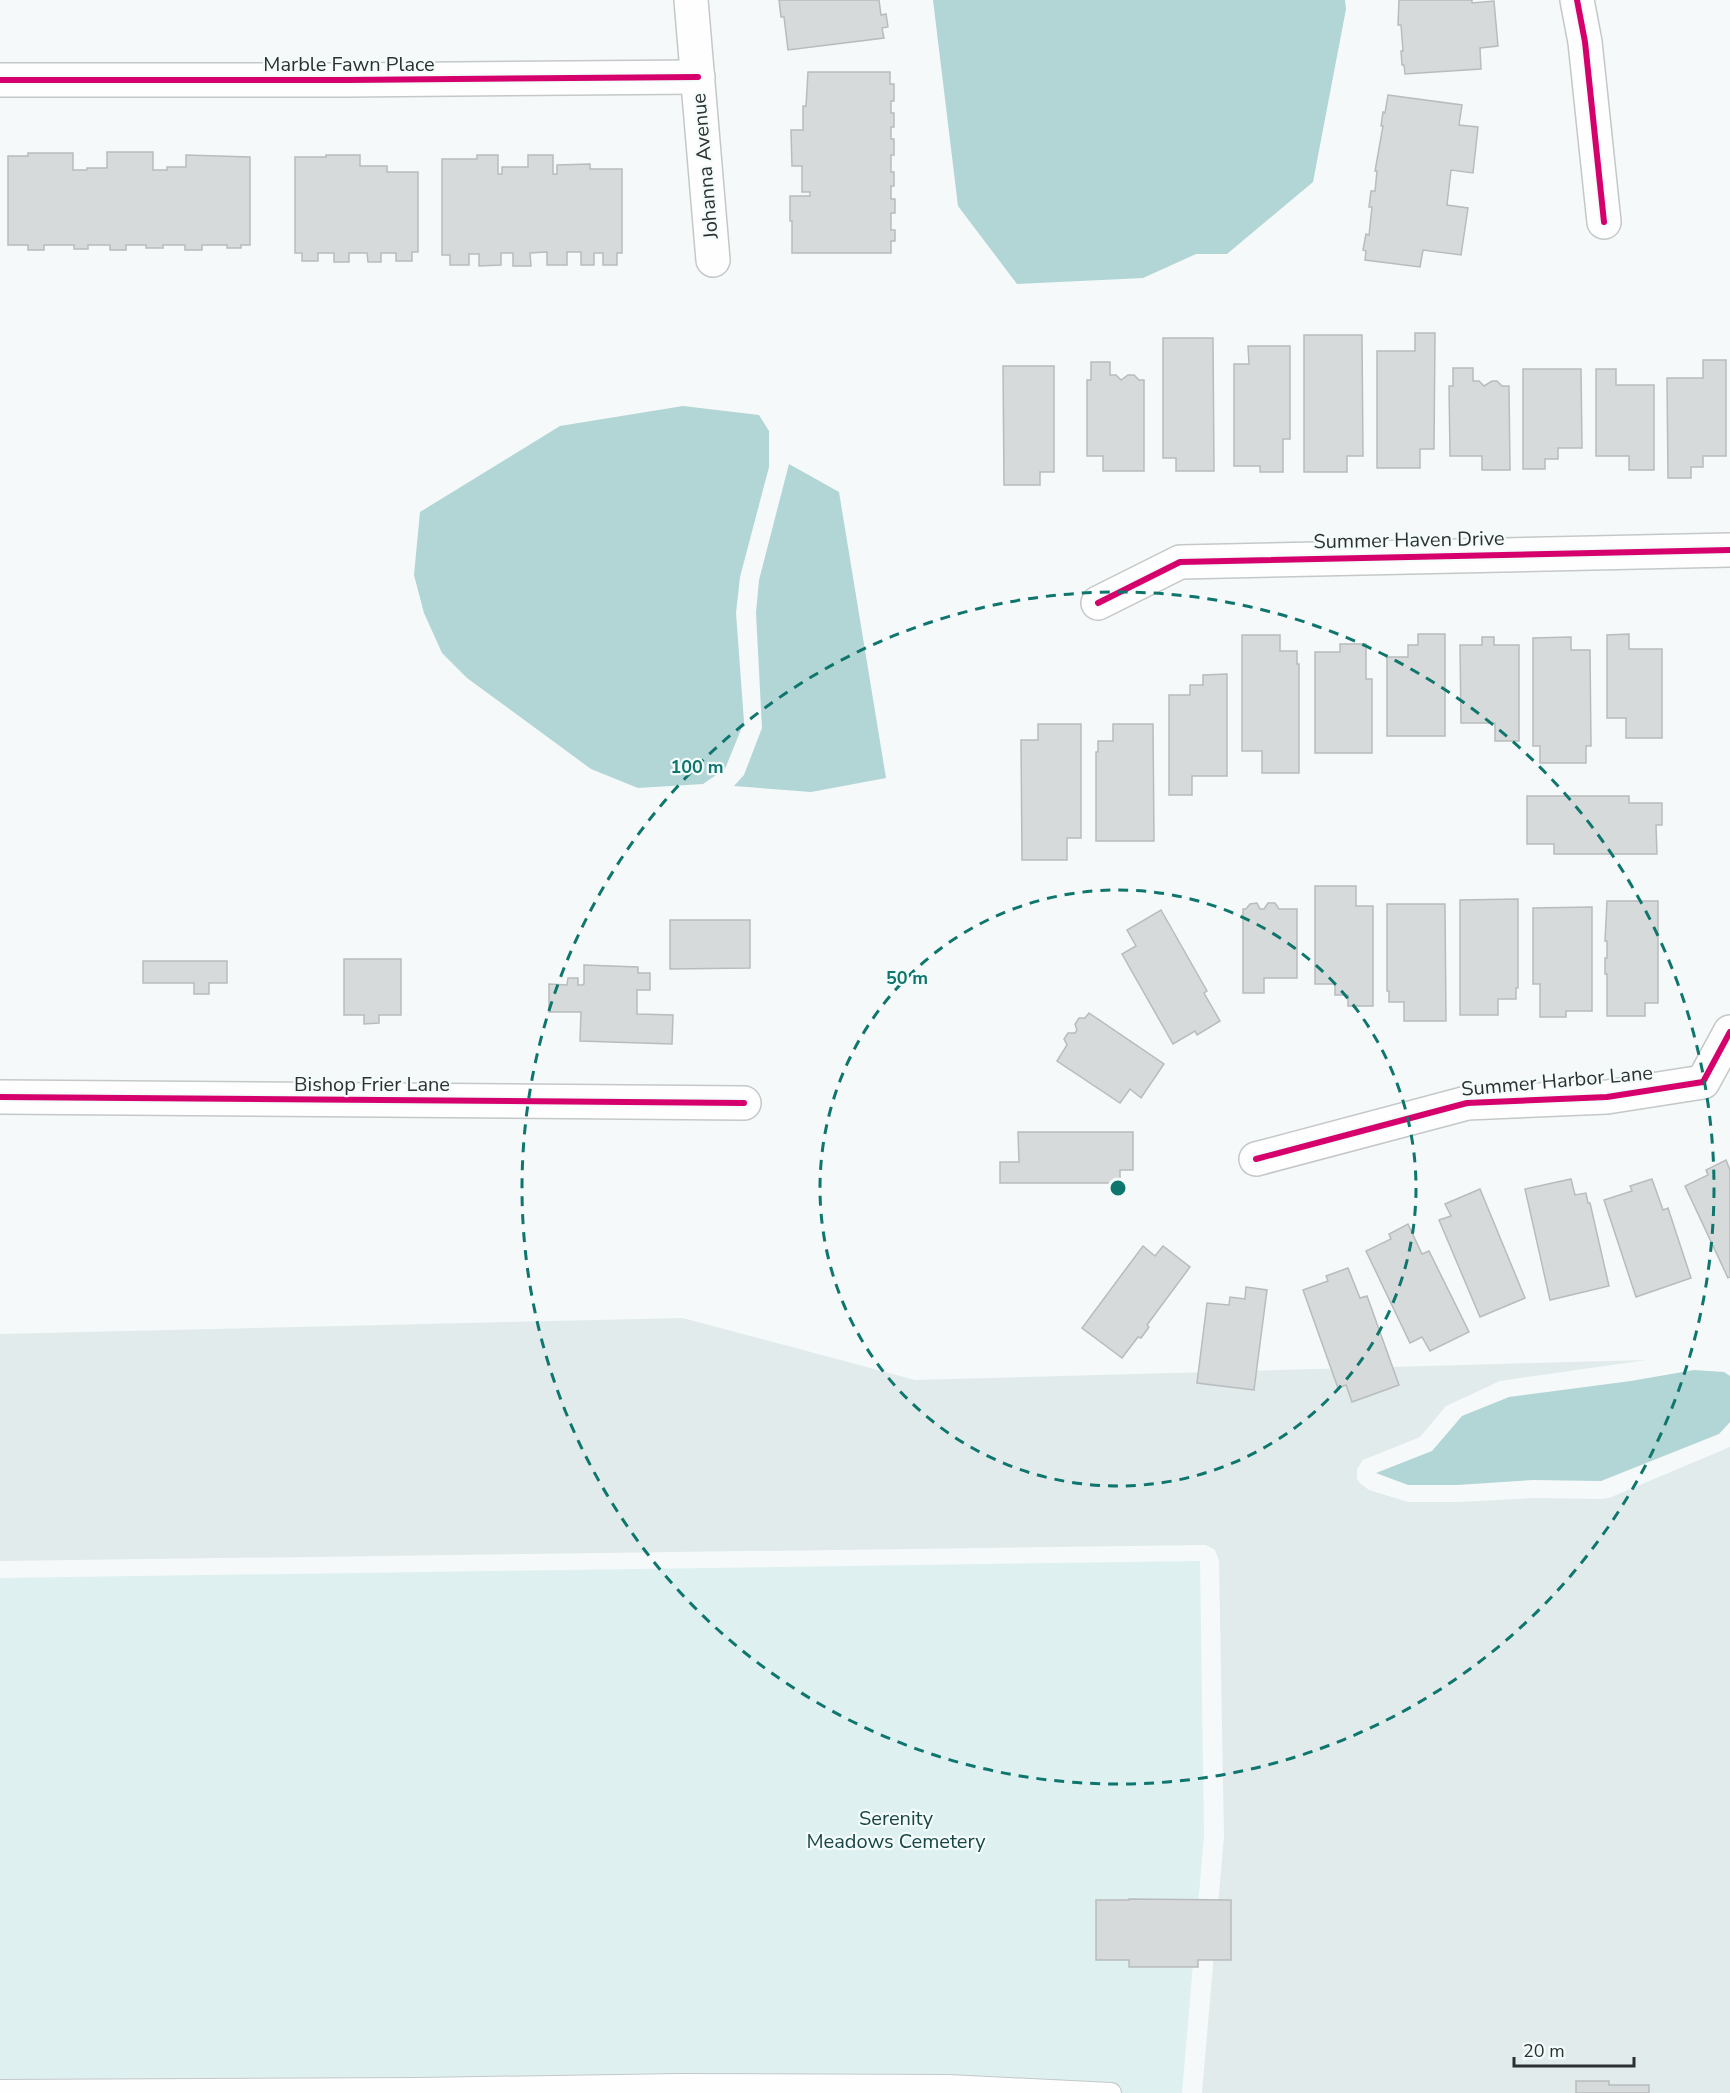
<svg xmlns="http://www.w3.org/2000/svg" width="1730" height="2093" font-family="'Nunito Sans',sans-serif">
  <rect width="100%" height="100%" fill="#f5f9f9"/>
  <path fill="#e1ebeb" d="M683 1318 915 1380 1647 1360 1500 1381 1446 1406 1420 1437 1363 1460 1357 1469V1479L1360 1483 1369 1490 1408 1502H1459L1533 1498 1601 1499 1609 1498 1730 1447V2093H1202L1224 1836 1219 1561 1215 1550 1206 1545 0 1561V1334Z"/>
  <path fill="#def0f0" d="M1200 1561 1204 1836 1182 2093H0V1578Z"/>
  <g fill="#b2d5d5">
    <path d="M933 0H1345L1346 9 1313 182 1227 254H1196L1143 278 1017 284 958 206Z"/>
    <path d="M683 406 759 415 769 431V467L740 577 736 613 744 722 725 769 703 784 638 788 591 769 467 678 442 653 424 613 414 575 420 512 560 426Z"/>
    <path d="M789 464 839 492 886 778 811 792 734 786 744 775 762 728 756 613 759 580Z"/>
    <path d="M1694 1370 1724 1372 1730 1376V1422L1719 1434 1601 1481 1533 1480 1457 1485H1408L1376 1473 1432 1451 1462 1416 1509 1397 1631 1381Z"/>
  </g>
  <g fill="#d6dada" stroke="#b9bcbc" stroke-width="1.5">
    <path d="M779 0H879L881 15 886 14 888 27 882 28 884 38 788 50 784 17H781Z"/>
    <path d="M1399 0H1472V3L1494 1 1498 46 1480 48 1481 69 1405 74 1404 65H1402L1401 51H1403L1401 25H1398Z"/>
    <path d="M808 72H890V84H894V101H891V113H894V127H891V139H894V155H891V172H894V186H891V199H895V213H891V230H895V241H891V253H792V221H790V196H810V192H802V166H792L791 130H803V106H806Z"/>
    <path d="M1388 95 1462 105 1459 125 1478 127 1473 173 1451 170 1447 205 1468 208 1461 255 1423 250 1420 267 1365 260 1366 251 1363 250 1366 234 1369 235 1372 207H1369L1371 191H1375L1377 171H1375L1383 126H1381L1383 112 1385 113Z"/>
    <path d="M107 152H153V170H167V167H186V155L250 157V245H241V248H227V245H202V250H185V245H163V248H146V245H126V250H110V245H88V249H74V245H44V250H28V245H8V156H28V153H73V170H87V168H107Z"/>
    <path d="M326 155H360V166H387V172H418V252H412V261H396V253H381V262H368L367 253H349V262H334V253H318V261H302V253H295V157H326Z"/>
    <path d="M477 155H498V174H502V167H528V155H553V174H557V165L590 164V169H622V253H617V265H603V253H594V265H581V252H567V265H547V252L530 253 531 266H513V253H501V265L479 266V254H469V265H450V255H442V159H477Z"/>
    <path d="M1415 333H1435L1434 449H1420V468H1377V351H1415Z"/>
    <path d="M1304 335H1362L1363 456H1347V472H1304Z"/>
    <path d="M1163 338H1213L1214 471H1176V458H1163Z"/>
    <path d="M1248 346H1290V439H1283V472H1260V466H1234V364H1249Z"/>
    <path d="M1703 360H1726V456H1703V467H1691V478H1668L1667 378H1703Z"/>
    <path d="M1091 362H1110V375H1116L1121 380 1128 375H1134L1139 380H1144V471H1103V456H1087V380H1091Z"/>
    <path d="M1003 366H1054V472H1040V485H1004Z"/>
    <path d="M1453 368H1473V381H1479L1484 386 1492 381H1497L1502 386H1509L1510 470H1482V456H1450L1449 386H1453Z"/>
    <path d="M1523 369H1581L1582 448H1558V459H1545V469H1523Z"/>
    <path d="M1596 369H1616V385H1654V470H1629V456H1596Z"/>
    <path d="M1418 634H1445V736H1387V657H1408V645H1418Z"/>
    <path d="M1629 634V649H1662V738H1626V718H1607V635Z"/>
    <path d="M1242 635H1280V651H1297V664H1299V773H1262V751H1242Z"/>
    <path d="M1482 637H1494V645H1519V741H1495V723H1461L1460 645H1482Z"/>
    <path d="M1571 637V650H1590L1591 746H1586V763H1540V746H1533V638Z"/>
    <path d="M1340 644H1366V679H1372V753H1315V652H1340Z"/>
    <path d="M1227 674V776H1192V795H1169V695H1190V685H1203V675Z"/>
    <path d="M1038 724H1081V838H1067V860H1022L1021 740H1038Z"/>
    <path d="M1113 724H1153L1154 841H1096V752H1098V741H1113Z"/>
    <path d="M1527 796H1629V803H1662V825H1656L1657 854H1554V844H1527Z"/>
    <path d="M1315 886H1356V906H1373V1006H1348V995H1335V984H1315Z"/>
    <path d="M1518 899V988H1516V999H1498V1015H1460V900Z"/>
    <path d="M1607 901H1658V1003H1645V1016H1607V974H1605V958H1607V941H1605Z"/>
    <path d="M1257 903 1260 909H1264L1268 903H1275L1279 909H1297V978H1264V993H1243V909H1246L1250 904Z"/>
    <path d="M1387 904H1445L1446 1021H1404V1002H1389V991H1387Z"/>
    <path d="M1592 907V1011H1566V1017H1540V984H1533V908Z"/>
    <path d="M1161 910 1207 991 1204 993 1220 1021 1197 1035 1195 1031 1173 1044 1122 954 1136 946 1127 930Z"/>
    <path d="M670 920H750V968L670 969Z"/>
    <path d="M344 959H401V1015H379V1023L364 1024V1015H344Z"/>
    <path d="M143 961H227V983H209V994H194V983H143Z"/>
    <path d="M584 965 638 967V973H650V990H637V1014L673 1015 672 1044 580 1041 581 1012H549V984L567 985 568 978H578V985H582L584 984Z"/>
    <path d="M1089 1013 1164 1064 1141 1098 1130 1089 1120 1103 1057 1061 1067 1045 1064 1039 1068 1033H1075L1077 1030 1075 1024 1079 1018H1085Z"/>
    <path d="M1018 1132H1133V1170H1120V1183H1000V1162H1019Z"/>
    <path d="M1726 1160 1730 1170V1277L1728 1278 1685 1186 1708 1175 1706 1170Z"/>
    <path d="M1571 1179 1575 1195 1586 1193 1588 1203H1590L1609 1286 1550 1300 1525 1189Z"/>
    <path d="M1652 1179 1663 1210 1668 1208 1691 1278 1636 1297 1604 1200 1632 1191 1630 1186Z"/>
    <path d="M1480 1189 1525 1298 1480 1317 1439 1220 1451 1216 1445 1204Z"/>
    <path d="M1408 1224 1422 1254 1429 1251 1469 1332 1430 1351 1422 1337 1410 1343 1366 1251 1391 1239 1389 1234Z"/>
    <path d="M1143 1246 1155 1256 1163 1246 1190 1267 1147 1325 1149 1327 1141 1338 1138 1337 1122 1358 1082 1328Z"/>
    <path d="M1348 1268 1360 1298 1367 1296 1399 1385 1352 1402 1346 1385 1338 1388 1303 1290 1328 1281 1326 1276Z"/>
    <path d="M1246 1287 1267 1290 1254 1390 1197 1383 1207 1303 1229 1305 1230 1297 1245 1299Z"/>
    <path d="M1129 1899 1231 1900V1960H1198V1967H1129V1960H1096V1900H1129Z"/>
    <path d="M1576 2081H1609V2085H1649V2093H1576Z"/>
  </g>
  <g fill="none" stroke-linecap="round" stroke-linejoin="round">
    <g stroke="#c4c8c8" stroke-width="22">
      <path id="lane" d="M0 2090 418 2088 680 2084 948 2085 1111 2093"/>
    </g>
    <g stroke="#c4c8c8" stroke-width="36">
      <g id="street">
        <path d="M691 0 713 260"/>
        <path d="M1577 0 1585 42 1604 222"/>
        <path d="M0 80H347L698 77"/>
        <path d="M1098 603 1180 562 1730 550"/>
        <path d="M0 1097 744 1103"/>
        <path d="M1256 1159 1467 1103 1607 1097 1703 1082 1730 1032"/>
      </g>
    </g>
    <use href="#lane" stroke="#fefefe" stroke-width="20"/>
    <use href="#street" stroke="#fefefe" stroke-width="33"/>
    <g stroke="#f3fbfb" stroke-width="10">
      <g id="cycleway">
        <path d="M1577 0 1585 42 1604 222"/>
        <path d="M0 80H347L698 77"/>
        <path d="M1098 603 1180 562 1730 550"/>
        <path d="M0 1097 744 1103"/>
        <path d="M1256 1159 1467 1103 1607 1097 1703 1082 1730 1032"/>
      </g>
    </g>
    <use href="#cycleway" stroke="#d6006c" stroke-width="6"/>
  </g>
  <g fill="none" stroke="#0f766e" stroke-width="3" stroke-dasharray="10 8">
    <circle cx="1118" cy="1188" r="298"/>
    <circle cx="1118" cy="1188" r="596"/>
  </g>
  <g text-anchor="middle" dominant-baseline="central" stroke-width="4.5" stroke-linejoin="round" paint-order="stroke">
    <g font-size="20" fill="#2d3030" stroke="#f3fbfb">
      <text x="349" y="64">Marble Fawn Place</text>
      <text transform="translate(705 166) rotate(-95)">Johanna Avenue</text>
      <text transform="translate(1409 540) rotate(-1)">Summer Haven Drive</text>
      <text transform="translate(1557 1081) rotate(-5)">Summer Harbor Lane</text>
      <text x="372" y="1084">Bishop Frier Lane</text>
    </g>
    <g font-size="20" fill="#184545" stroke="#f3fbfb">
      <text x="896" y="1818">Serenity<tspan x="896" dy="23">Meadows Cemetery</tspan></text>
    </g>
  </g>
  <circle cx="1118" cy="1188" r="9" fill="#0f766e" stroke="#f3fbfb" stroke-width="3"/>
  <g font-size="18" text-anchor="middle" font-weight="bold" fill="#0f766e" stroke="#f3fbfb" stroke-width="4.5" stroke-linejoin="round" paint-order="stroke">
    <text x="697" y="773">100 m</text>
    <text x="907" y="984">50 m</text>
  </g>
  <path d="M1514 2057v9h120v-9" fill="none" stroke="#2d3030" stroke-width="3"/>
  <text x="1523" y="2057" font-size="18" fill="#2d3030" stroke="#f3fbfb" stroke-width="4.5" paint-order="stroke">20 m</text>
</svg>
